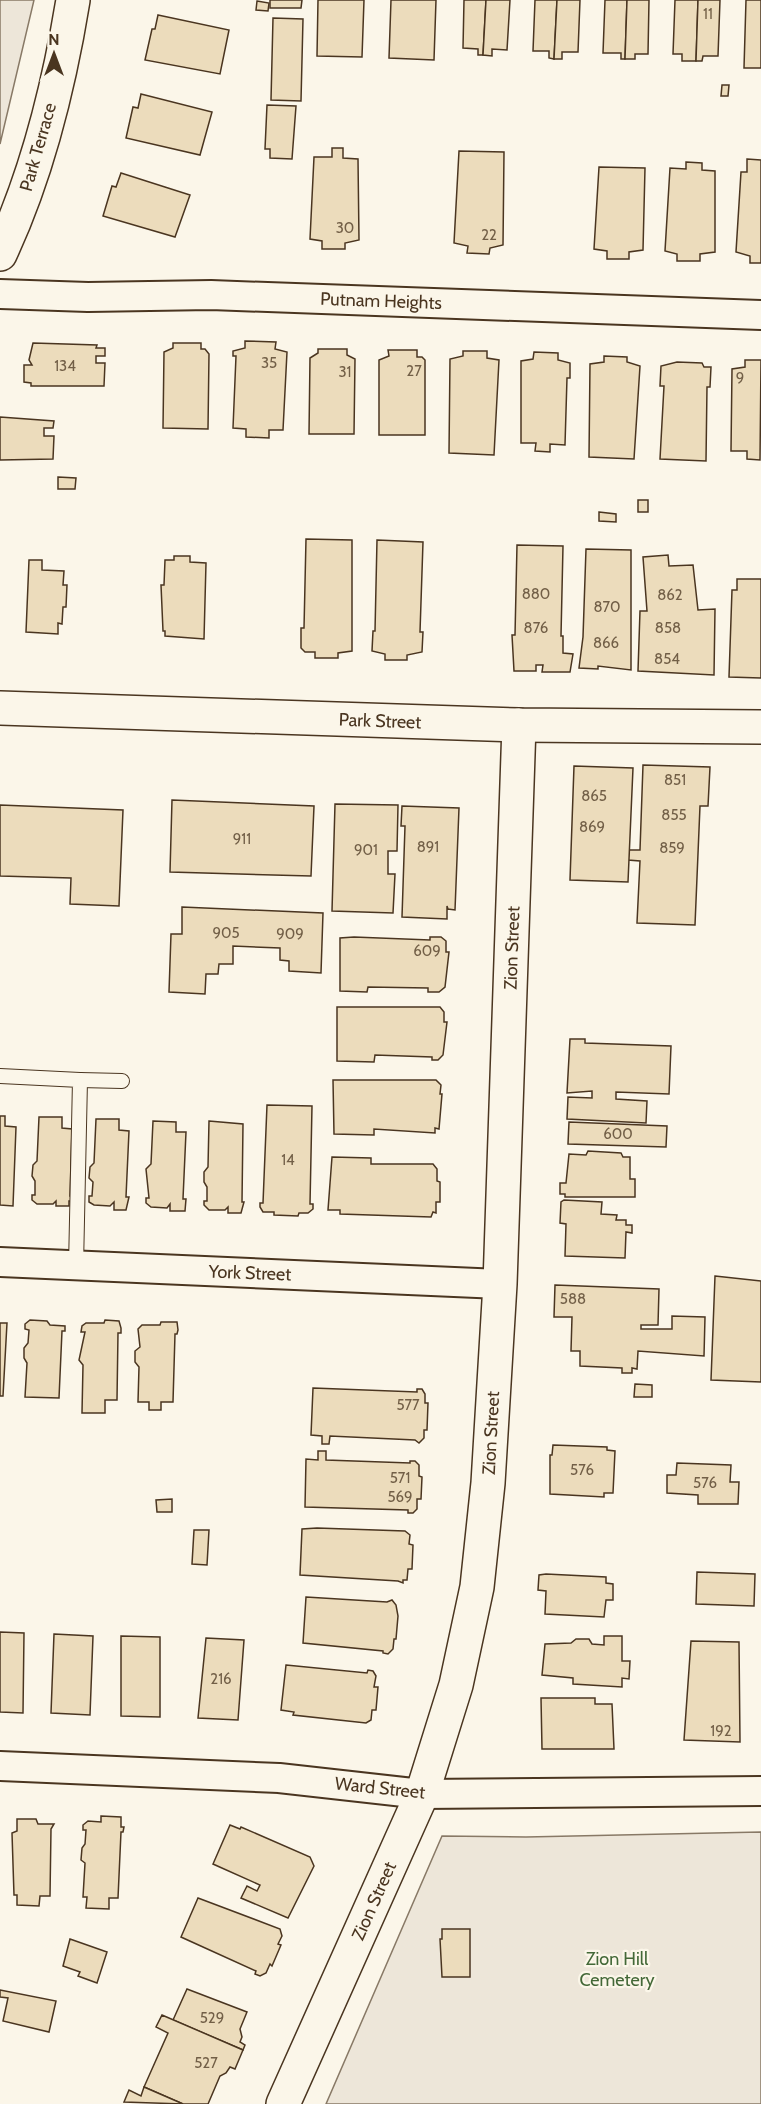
<svg xmlns="http://www.w3.org/2000/svg" width="761" height="2104" font-family="Cabin,sans-serif">
  <rect width="100%" height="100%" fill="#fbf6e9"/>
  <g fill="#ede6d9" stroke="#887966" stroke-width="1.5">
    <path d="M0 0H34L0 144Z"/>
    <path d="M761 1832V2104H326L442 1836 526 1837Z"/>
  </g>
  <g fill="#ecdcbc" stroke="#4a3520" stroke-width="1.5">
    <path d="M270 0H302L301 8H270Z"/>
    <path d="M318 0H364L362 57 317 56Z"/>
    <path d="M391 0H436L434 60 389 58Z"/>
    <path d="M464 0H486L483 55H478V49L463 48Z"/>
    <path d="M486 0H510L507 50 492 49V56L483 55Z"/>
    <path d="M535 0H557L554 59 549 58V51H533Z"/>
    <path d="M557 0H580L578 52H562V59H554Z"/>
    <path d="M605 0H627L625 59H621V53H603Z"/>
    <path d="M627 0H649L648 54H635V59H625Z"/>
    <path d="M675 0H698L696 61H682V54H673Z"/>
    <path d="M698 0H720L718 56H703L702 61H696Z"/>
    <path d="M746 0H761V68H744Z"/>
    <path d="M257 1 269 3 268 11 256 10Z"/>
    <path d="M158 15 229 30 220 74 145 60 152 29H155Z"/>
    <path d="M273 18 303 19 301 101 271 100Z"/>
    <path d="M722 85H729L728 96H721Z"/>
    <path d="M141 94 212 112 200 155 126 138 133 107 138 108Z"/>
    <path d="M267 105 296 106 292 159 270 158V149H265Z"/>
    <path d="M332 148H343V158L358 159 359 240 345 243V249H322V241L310 239 314 157H332Z"/>
    <path d="M459 151 504 152 503 245 490 248 489 254 467 253 468 246 454 243Z"/>
    <path d="M747 159 761 160V263H750V256L736 252 741 172H747Z"/>
    <path d="M686 162 702 163V170L715 171V252L700 254V261H677V254L665 251 670 168 686 169Z"/>
    <path d="M599 167 645 168 643 250 629 252V259H607V251L594 249Z"/>
    <path d="M121 173 190 195 175 237 103 216 112 186 116 187Z"/>
    <path d="M245 341 276 342 275 349 287 352 283 430H269V438L246 437V429L233 428 236 356H233V351L245 348Z"/>
    <path d="M33 343 97 345 96 348H105V356H96V363H105L104 386H31V383L24 382V365H32L29 360Z"/>
    <path d="M173 343H201V349H205L209 354 208 429 163 428 164 352 173 348Z"/>
    <path d="M318 349H347V355L355 359 354 434H309L310 358 318 353Z"/>
    <path d="M388 350H417V357H422L425 360V435H379V360L389 356Z"/>
    <path d="M463 351H487V358L499 360 494 455 449 453 450 359 463 356Z"/>
    <path d="M534 352 558 353V360L570 363V378H567L565 445 550 444V452L535 451 536 443H521V361L533 359Z"/>
    <path d="M604 356 627 357V362L640 366 634 459 589 457 590 364 604 362Z"/>
    <path d="M745 360H761L760 460 747 459V451H731L732 369 745 367Z"/>
    <path d="M677 362 702 363 704 367H711L710 387H707L706 461 660 459 664 386H660L661 366Z"/>
    <path d="M0 417 54 421 53 428H44V436H54L53 459 0 460Z"/>
    <path d="M58 477 76 478 75 489H58Z"/>
    <rect x="638" y="500" width="10" height="12"/>
    <path d="M599 512 616 514V522L599 521Z"/>
    <path d="M306 539 352 540V651L338 653V658H315V652H305L301 648V628H304Z"/>
    <path d="M377 540 423 542 420 632H423L422 652 407 655V660H385V654L372 651 373 631H375Z"/>
    <path d="M517 545 563 546 561 636H563V653L573 654 570 672H542L543 665H536V671H514L512 635H515Z"/>
    <path d="M586 549 631 550V670L598 666V669L579 668 583 637Z"/>
    <path d="M668 555 669 566 693 565 698 610 715 609 714 675 638 671 640 611H647L643 557Z"/>
    <path d="M174 556H190V562L206 563 204 639 165 636V631H163L161 585H164L165 560H174Z"/>
    <path d="M29 560H42V570L64 571 63 585H67L66 607H63L62 624 58 623V634L26 632Z"/>
    <path d="M737 579H761V678L729 677 732 590H737Z"/>
    <path d="M643 765 710 767 708 806H700L695 925 637 923 640 861 628 860 629 850H640Z"/>
    <path d="M574 766 633 768 628 882 570 880Z"/>
    <path d="M172 800 314 806 311 876 170 872Z"/>
    <path d="M335 804 398 805 397 851H388V874H395L393 913 332 911Z"/>
    <path d="M0 805 123 810 119 906 70 904 71 878 0 876Z"/>
    <path d="M402 806 459 808 455 910 448 909 447 906V919L402 917 405 826H401Z"/>
    <path d="M182 907 323 913 321 973 289 971V961L280 960V948L233 946V964H219L218 974H206L205 994 169 992 171 934H182Z"/>
    <path d="M354 937 430 940V937H441L446 941V952H449L445 987 439 992H428V988L368 987 367 992 340 991V938Z"/>
    <path d="M337 1007H440L444 1012V1022H447L443 1055 438 1060H432V1057L375 1055 374 1062 337 1061Z"/>
    <path d="M570 1039H585V1043L671 1046 669 1094 616 1092V1099L647 1101 646 1123 567 1119 568 1097 592 1098V1091L567 1093Z"/>
    <path d="M333 1080H436L441 1085 440 1094H442L439 1129 435 1128V1133L374 1129V1135L334 1134Z"/>
    <path d="M267 1105 312 1106 310 1204H313V1209L308 1213H299L298 1216 274 1215V1212H263L260 1207V1203H263Z"/>
    <path d="M0 1116H5V1126L16 1127 13 1206 0 1205Z"/>
    <path d="M39 1117H62V1128L72 1129 70 1196H72V1201H69V1206H56V1201L53 1204H37L32 1200V1195H35V1181L32 1176 33 1165 37 1161Z"/>
    <path d="M96 1119H119V1130L129 1131 126 1197H129L126 1210H114V1202L110 1206 94 1205 89 1202V1196H92L93 1182 89 1178 90 1167 94 1163Z"/>
    <path d="M153 1121 176 1122V1132H186L183 1199H186L185 1211H170V1204L167 1208 151 1207 146 1203V1198H149L146 1169 151 1164Z"/>
    <path d="M209 1121 243 1124 242 1202H244L241 1213H228V1207L225 1210H209L204 1205V1201H207V1187L204 1182V1172L208 1167Z"/>
    <path d="M569 1122 667 1126 666 1147 568 1144Z"/>
    <path d="M588 1151 621 1153 623 1157H630V1179H635V1197H565V1194H560V1183H566L569 1154 586 1155Z"/>
    <path d="M332 1157 371 1158V1164H433L437 1169V1181L440 1182V1202H436V1213L433 1212 431 1217 340 1214V1210H328Z"/>
    <path d="M564 1200 602 1202 601 1214 617 1215 616 1220H626V1225H632V1233L626 1232 625 1258 565 1256 566 1224 560 1223 561 1202Z"/>
    <path d="M715 1276 761 1281V1382L711 1380Z"/>
    <path d="M555 1285 659 1289 658 1325H641V1329H672V1316L705 1317 704 1356 638 1351 637 1369 632 1368V1373H622V1368L580 1366V1351H571L572 1317H554Z"/>
    <path d="M30 1320 47 1321 50 1325 65 1326V1331H62L59 1398 25 1397 27 1363 24 1358V1348L28 1343 29 1330 25 1329V1324Z"/>
    <path d="M105 1320 119 1321 121 1328V1333H118L117 1400H105V1413H82L83 1365 79 1360 85 1332H81L82 1326 86 1323H104Z"/>
    <path d="M161 1322H177L178 1330 177 1334H175L173 1402H161V1410H149V1402H138L139 1367 135 1362V1351L140 1347 138 1329 142 1325H160Z"/>
    <path d="M0 1323H7L3 1396H0Z"/>
    <path d="M635 1384 652 1385V1397H634Z"/>
    <path d="M313 1388 417 1392V1389H422L425 1394V1403H428L427 1430H424V1438L419 1443 415 1440 330 1436 329 1444H322V1436L311 1435Z"/>
    <path d="M553 1445 607 1447V1450L615 1451 613 1493H604V1497L550 1494V1455H552Z"/>
    <path d="M318 1451H326V1460L410 1463V1461H415L419 1465V1476L422 1477 421 1499H417V1509L413 1513H408V1510L305 1507 306 1459 318 1460Z"/>
    <path d="M677 1463 731 1465 730 1482H739L738 1504H698V1495L667 1493V1475H676Z"/>
    <path d="M172 1499V1512H157L156 1500Z"/>
    <path d="M317 1528 405 1531 410 1535 409 1544 413 1545 412 1569H408L407 1580H403V1583L398 1581 300 1575 302 1529Z"/>
    <path d="M194 1530H209L207 1565 192 1564Z"/>
    <path d="M697 1572 755 1574 754 1606 696 1604Z"/>
    <path d="M546 1574 606 1577V1583L613 1584V1600H606L604 1617 545 1614 546 1591 538 1590 539 1575Z"/>
    <path d="M306 1597 387 1602 392 1600 396 1605 398 1616 396 1639H394L393 1649 388 1654 383 1653V1651L303 1643Z"/>
    <path d="M0 1632 24 1633 23 1713 0 1712Z"/>
    <path d="M54 1634 93 1636 90 1715 51 1713Z"/>
    <path d="M121 1636 160 1637V1717L121 1716Z"/>
    <path d="M604 1636H622V1661H630L629 1679 622 1678V1687L573 1684V1678L542 1675 545 1644 571 1643 576 1639H589L592 1644 604 1645Z"/>
    <path d="M206 1638 244 1640 238 1720 198 1718Z"/>
    <path d="M691 1641 739 1642 740 1742 684 1740Z"/>
    <path d="M286 1665 367 1673 368 1670 373 1671 376 1676 374 1687H378L376 1710H372L371 1720 366 1723 293 1715 294 1712 281 1710Z"/>
    <path d="M541 1698H595V1704H612L614 1749H542Z"/>
    <path d="M101 1816 121 1817V1827H124L123 1832H121L118 1898H109V1909L86 1908 87 1897H83L85 1863 81 1860 82 1848 85 1844 86 1830H83V1825L88 1821 101 1822Z"/>
    <path d="M17 1819H36L38 1824H54L51 1829 50 1896H40L39 1906 17 1905V1895H14L12 1833 17 1831Z"/>
    <path d="M230 1825 240 1829 241 1827 310 1857 314 1866 288 1918 241 1898 247 1886 257 1891 260 1885 213 1864Z"/>
    <path d="M198 1898 280 1929 282 1936 278 1944 281 1945 272 1966 270 1964 266 1973 260 1976 255 1974 256 1971 181 1937Z"/>
    <path d="M442 1929H470V1977H442L440 1939H442Z"/>
    <path d="M70 1939 107 1952 97 1983 78 1976 80 1972 63 1966Z"/>
    <path d="M187 1989 247 2012 240 2029 242 2037 240 2042 245 2045 243 2050 173 2020Z"/>
    <path d="M0 1990 56 2001 49 2032 3 2021 8 1998 0 1997Z"/>
    <path d="M162 2015 243 2050 235 2069 230 2067 226 2073 220 2076 208 2104H183L144 2087 168 2033 156 2027Z"/>
    <path d="M144 2087 183 2104 124 2102 129 2090 141 2096Z"/>
  </g>
  <g fill="none" stroke-linecap="round" stroke-linejoin="round">
    <g stroke="#4a3520" stroke-width="16">
      <g id="lane">
        <path d="M0 1076 80 1080 76 1266"/>
        <path d="M80 1080 122 1081"/>
      </g>
    </g>
    <g stroke="#4a3520" stroke-width="32">
      <g id="street">
        <path d="M0 294 88 297 211 295 761 315"/>
        <path d="M0 1262 500 1284"/>
        <path d="M0 1766 279 1778 422 1794 761 1791"/>
      </g>
    </g>
    <g stroke="#4a3520" stroke-width="36">
      <g id="secondary">
        <path d="M0 254C37 175 59 86 73 0"/>
        <path d="M0 708 519 725 761 727"/>
        <path d="M283 2104 422 1794 456 1685 477 1587 488 1483 500 1284 519 725"/>
      </g>
    </g>
    <use href="#lane" stroke="#fbf6e9" stroke-width="14"/>
    <use href="#street" stroke="#fbf6e9" stroke-width="28"/>
    <use href="#secondary" stroke="#fbf6e9" stroke-width="33"/>
  </g>
  <g text-anchor="middle" dominant-baseline="central" stroke-width="4.5" stroke-linejoin="round" paint-order="stroke">
    <g font-size="15" fill="#725f47">
      <text x="708" y="14">11</text>
      <text x="345" y="228">30</text>
      <text x="489" y="235">22</text>
      <text x="269" y="363">35</text>
      <text x="65" y="366">134</text>
      <text x="414" y="371">27</text>
      <text x="345" y="372">31</text>
      <text x="740" y="378">9</text>
      <text x="536" y="594">880</text>
      <text x="670" y="595">862</text>
      <text x="607" y="607">870</text>
      <text x="536" y="628">876</text>
      <text x="668" y="628">858</text>
      <text x="606" y="643">866</text>
      <text x="667" y="659">854</text>
      <text x="675" y="780">851</text>
      <text x="594" y="796">865</text>
      <text x="674" y="815">855</text>
      <text x="592" y="827">869</text>
      <text x="242" y="839">911</text>
      <text x="428" y="847">891</text>
      <text x="672" y="848">859</text>
      <text x="366" y="850">901</text>
      <text x="226" y="933">905</text>
      <text x="290" y="934">909</text>
      <text x="427" y="951">609</text>
      <text x="618" y="1134">600</text>
      <text x="288" y="1160">14</text>
      <text x="573" y="1299">588</text>
      <text x="408" y="1405">577</text>
      <text x="582" y="1470">576</text>
      <text x="400" y="1478">571</text>
      <text x="705" y="1483">576</text>
      <text x="400" y="1497">569</text>
      <text x="221" y="1679">216</text>
      <text x="721" y="1731">192</text>
      <text x="212" y="2018">529</text>
      <text x="206" y="2063">527</text>
    </g>
    <g font-size="18" fill="#4a3520" stroke="#fbf6e9">
      <text transform="translate(38 147) rotate(-74)">Park Terrace</text>
      <text transform="translate(381 301) rotate(2)">Putnam Heights</text>
      <text transform="translate(380 721) rotate(2)">Park Street</text>
      <text transform="translate(512 948) rotate(-88)">Zion Street</text>
      <text transform="translate(250 1273) rotate(2)">York Street</text>
      <text transform="translate(491 1433) rotate(-87)">Zion Street</text>
      <text transform="translate(380 1788) rotate(6)">Ward Street</text>
      <text transform="translate(374 1901) rotate(-66)">Zion Street</text>
    </g>
    <g font-size="18" fill="#436837" stroke="#fbf6e9">
      <text x="617" y="1959">Zion Hill<tspan x="617" dy="21">Cemetery</tspan></text>
    </g>
  </g>
  <g transform="translate(54 54)" stroke="#fbf6e9" stroke-width="4.5" paint-order="stroke">
  <path d="M0-4.5L10 22L0 15L-10 22Z" fill="#4a3520"/>
  <text y="-9" font-size="16" font-weight="bold" text-anchor="middle" fill="#4a3520">N</text>
  </g>
</svg>
